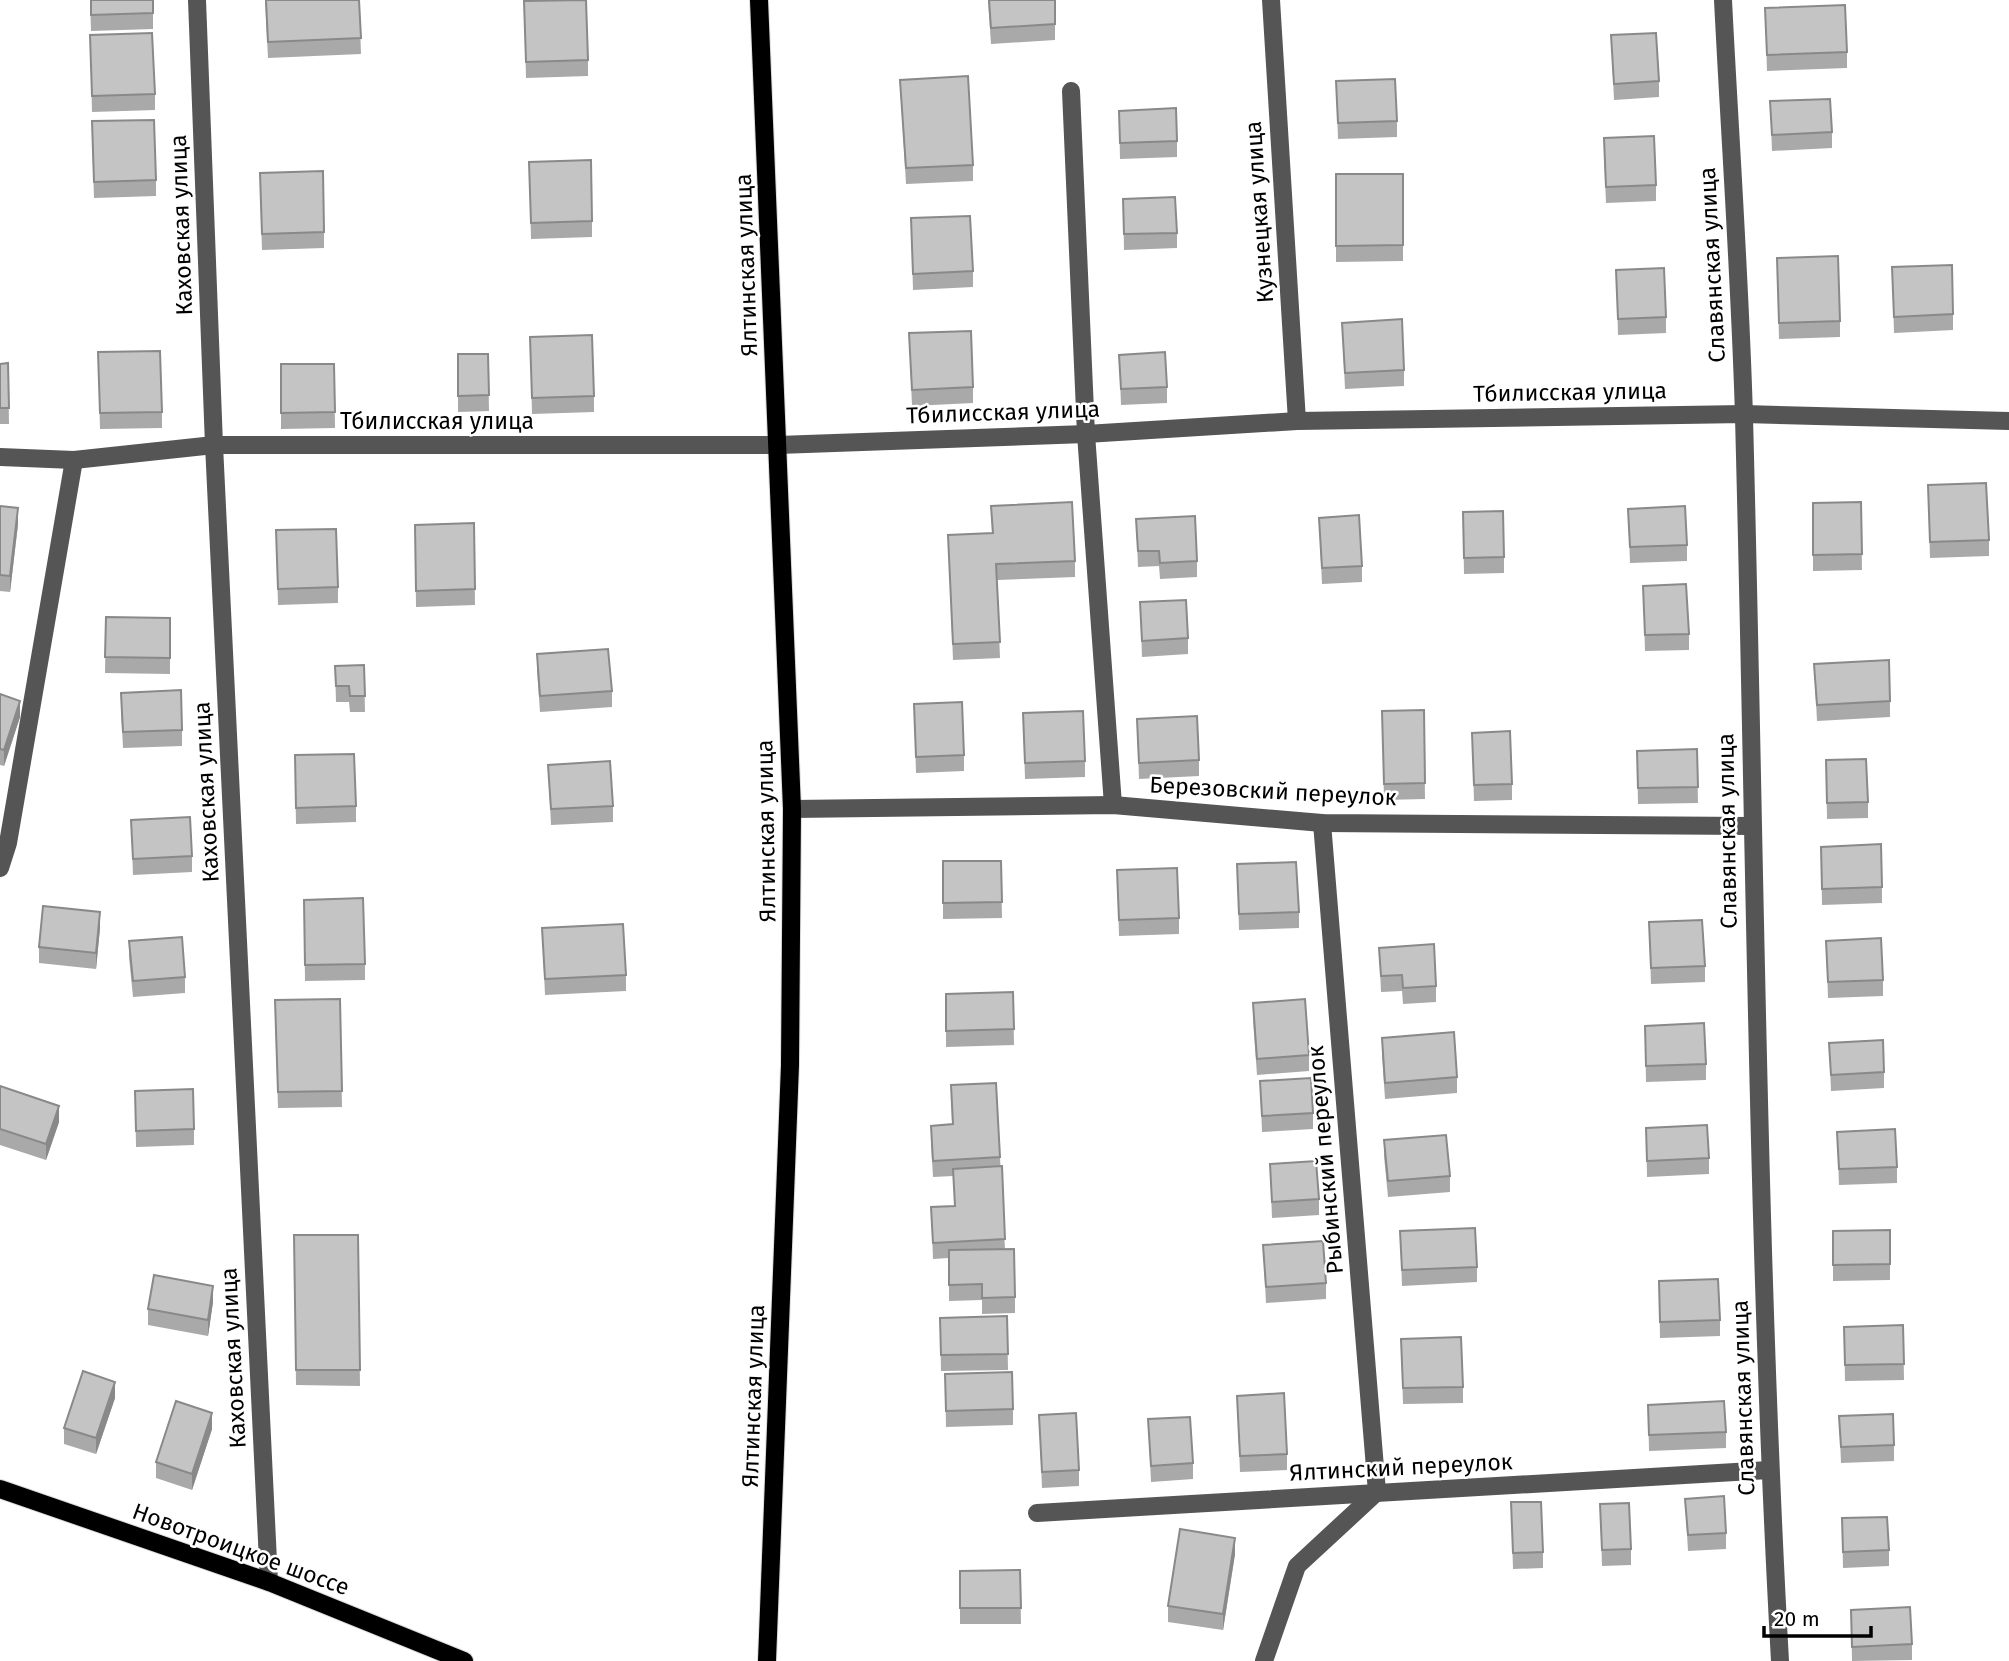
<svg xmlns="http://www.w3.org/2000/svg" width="2009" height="1661" font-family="'Fira Sans',sans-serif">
  <rect width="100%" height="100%" fill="#fff"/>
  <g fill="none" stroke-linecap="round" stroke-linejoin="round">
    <g stroke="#dbdbdb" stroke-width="20">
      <g id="major">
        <path d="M759 0 792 809 790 1065 767 1661"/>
        <path d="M0 1489 269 1582 464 1661"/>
      </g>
    </g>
    <g stroke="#555" stroke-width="18">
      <path d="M197 0 214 445 269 1582"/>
      <path d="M1271 0 1297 421"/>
      <path d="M1723 0C1730 139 1740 278 1744 417 1755 832 1757 1247 1780 1661"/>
      <path d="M1071 91 1086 434 1113 805"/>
      <path d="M0 457 74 460 214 445H778L1086 434 1297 421 1744 414 2009 421"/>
      <path d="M792 809 1113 805 1322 823 1751 826"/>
      <path d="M0 868 8 843 74 460"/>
      <path d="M1037 1513 1769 1470"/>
      <path d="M1264 1661 1297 1566 1377 1492 1322 823"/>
    </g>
    <use href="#major" stroke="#000" stroke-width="18"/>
  </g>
  <g fill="#a9a9a9">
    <path d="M90 0H153V29L91 31Z"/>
    <path d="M265 0H359L361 54 268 58Z"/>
    <path d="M988 0H1055V40L991 44Z"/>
    <path d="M524 1 588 60V76L526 78Z"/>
    <path d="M1765 8 1847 52V68L1767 71Z"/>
    <path d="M90 35 155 94V110L92 112Z"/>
    <path d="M1611 35 1659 81V97L1614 100Z"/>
    <path d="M900 80 973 165V181L906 184Z"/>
    <path d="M1336 81 1397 121V137L1338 139Z"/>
    <path d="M1770 101 1832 132V148L1772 151Z"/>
    <path d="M1119 111 1177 141V157L1120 159Z"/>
    <path d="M92 137 156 180V196L94 198Z"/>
    <path d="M1604 154 1656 185V201L1606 203Z"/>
    <path d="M529 162 592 221V237L531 239Z"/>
    <path d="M1336 174H1403V261L1336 262Z"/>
    <path d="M260 189 324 232V248L262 250Z"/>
    <path d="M1123 199 1177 233V248L1124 250Z"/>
    <path d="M911 218 973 271V287L913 290Z"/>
    <path d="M1777 258 1840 321V337L1779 339Z"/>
    <path d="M1892 267 1953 314V330L1894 333Z"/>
    <path d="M1616 270 1666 317V333L1618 335Z"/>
    <path d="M1342 323 1404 370V386L1345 389Z"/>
    <path d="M909 333 973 387V403L912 406Z"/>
    <path d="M530 337 594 396V412L532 414Z"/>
    <path d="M98 352 162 412V428L100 429Z"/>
    <path d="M458 354H488L489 411 458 412Z"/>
    <path d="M1119 355 1167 387V403L1121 405Z"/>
    <path d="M8 363 9 424H0V364Z"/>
    <path d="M281 364H334L335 428 281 429Z"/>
    <path d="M1928 485 1989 540V556L1930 558Z"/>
    <path d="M1861 502 1862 570 1813 571V503Z"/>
    <path d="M0 506 18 524 10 592 0 591Z"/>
    <path d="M991 506 1075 561V577L997 580 1000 658 953 660 948 535 992 533Z"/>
    <path d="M1628 509 1687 545V561L1630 563Z"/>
    <path d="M1463 512 1504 557V573L1464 574Z"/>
    <path d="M1319 518 1362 566V582L1322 584Z"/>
    <path d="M1136 519 1197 561V577L1160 579 1159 566 1138 567Z"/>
    <path d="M474 523 475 605 416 607 415 525Z"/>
    <path d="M276 530 338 587V603L278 605Z"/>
    <path d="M1643 586 1689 634V650L1645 651Z"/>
    <path d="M1140 602 1188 638V654L1142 657Z"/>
    <path d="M106 617 170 618V674L105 673Z"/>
    <path d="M537 654 612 691V707L540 712 537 670Z"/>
    <path d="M1814 664 1890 701V717L1817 721Z"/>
    <path d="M364 665 365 712H350L349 702H336L335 666Z"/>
    <path d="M0 694 20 717 4 766 0 765Z"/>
    <path d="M914 704 964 755V771L916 773Z"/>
    <path d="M121 709 182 730V746L123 748Z"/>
    <path d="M1424 710 1425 799 1384 800 1382 711Z"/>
    <path d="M1023 713 1085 761V777L1025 779Z"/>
    <path d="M1137 719 1199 760V776L1139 779Z"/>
    <path d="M1472 733 1512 784V800L1474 801Z"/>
    <path d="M1697 749 1698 803 1638 804 1637 751Z"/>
    <path d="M1826 760 1868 802V818L1827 819Z"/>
    <path d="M548 765 613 806V822L551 825Z"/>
    <path d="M295 771 356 806V822L296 824Z"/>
    <path d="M131 820 192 856V872L133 875Z"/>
    <path d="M1821 847 1882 887V903L1822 905Z"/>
    <path d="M943 861H1001L1002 918 943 919Z"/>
    <path d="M1237 864 1299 912V928L1239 930Z"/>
    <path d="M1117 870 1179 918V934L1119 936Z"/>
    <path d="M304 900 365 964V980L305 981Z"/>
    <path d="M1649 922 1705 966V982L1651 984Z"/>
    <path d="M100 928 96 969 39 963V947Z"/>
    <path d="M542 928 626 975V991L545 995Z"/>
    <path d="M129 941 185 977V993L133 997 129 957Z"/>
    <path d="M1826 941 1883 980V996L1828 998Z"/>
    <path d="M1379 948 1436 986V1002L1403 1004 1402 991 1381 992Z"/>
    <path d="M1013 992 1014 1045 946 1047V994Z"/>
    <path d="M340 999 342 1107 278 1108 275 1016Z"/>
    <path d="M1253 1003 1309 1055V1071L1257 1075 1253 1019Z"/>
    <path d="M1645 1026 1706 1064V1080L1646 1082Z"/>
    <path d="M1382 1038 1457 1077V1093L1385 1099 1382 1054Z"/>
    <path d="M1829 1043 1884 1072V1088L1831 1091Z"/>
    <path d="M1260 1081 1313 1113V1129L1262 1132Z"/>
    <path d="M951 1085 1000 1157 1005 1249 1015 1297V1313L982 1314V1300L949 1301V1258L933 1259 931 1207 955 1206 953 1176 933 1177 931 1142V1126L952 1124Z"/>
    <path d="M0 1086 59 1122 46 1160 0 1145Z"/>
    <path d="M135 1091 194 1129V1145L136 1147Z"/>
    <path d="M1646 1128 1709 1158V1174L1647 1177Z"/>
    <path d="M1837 1132 1897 1167V1183L1839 1185Z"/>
    <path d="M1384 1140 1450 1176V1192L1388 1197 1384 1156Z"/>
    <path d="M1270 1164 1319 1199V1215L1272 1218Z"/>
    <path d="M1890 1230V1280L1833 1281V1231Z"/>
    <path d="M1400 1231 1477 1267V1282L1402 1286Z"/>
    <path d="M294 1235H358L360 1386 296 1385Z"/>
    <path d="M1263 1245 1326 1283V1299L1266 1303Z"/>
    <path d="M1659 1281 1720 1320V1336L1660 1338Z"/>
    <path d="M213 1302 208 1336 148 1325V1309Z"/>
    <path d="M1007 1316 1008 1370 941 1371 940 1318Z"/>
    <path d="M1903 1325 1904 1380 1845 1381 1844 1327Z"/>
    <path d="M1401 1339 1463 1387V1403L1403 1404Z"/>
    <path d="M945 1374 1013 1409V1425L946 1427Z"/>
    <path d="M1237 1396 1287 1454V1470L1240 1472Z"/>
    <path d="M115 1398 96 1454 64 1444V1428Z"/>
    <path d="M1648 1405 1726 1432V1448L1649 1451Z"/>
    <path d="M1039 1415 1079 1470V1486L1042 1488Z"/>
    <path d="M1839 1416 1894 1445V1461L1841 1463Z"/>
    <path d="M1148 1419 1193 1463V1479L1151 1482Z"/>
    <path d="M212 1429 192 1490 156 1478V1462Z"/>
    <path d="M1685 1499 1726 1533V1549L1688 1551Z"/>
    <path d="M1511 1502 1543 1552V1568L1513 1569Z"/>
    <path d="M1600 1504 1631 1549V1565L1602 1566Z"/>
    <path d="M1842 1518 1889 1550V1566L1843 1568Z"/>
    <path d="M1235 1554 1223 1630 1168 1622V1606Z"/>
    <path d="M1020 1570 1021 1624H960V1571Z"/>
    <path d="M1851 1610 1912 1644V1660L1852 1661Z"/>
  </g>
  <g fill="#898989">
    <path d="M18 508V524L10 592V576Z"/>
    <path d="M20 701V717L4 766V750Z"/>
    <path d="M100 912V928L96 969V953Z"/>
    <path d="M59 1106V1122L46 1160V1144Z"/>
    <path d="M213 1286V1302L208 1336V1320Z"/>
    <path d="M115 1382V1398L96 1454V1438Z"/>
    <path d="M212 1413V1429L192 1490V1474Z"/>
    <path d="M1235 1538V1554L1223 1630V1614Z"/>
  </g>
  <g fill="#c4c4c4" stroke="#898989" stroke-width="2">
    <path d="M91 0H153V13L91 15Z"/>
    <path d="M266 0H359L361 38 268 42Z"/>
    <path d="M586 0 588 60 526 62 524 1Z"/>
    <path d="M989 0H1055V24L991 28Z"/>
    <path d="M1845 5 1847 52 1767 55 1765 8Z"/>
    <path d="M152 33 155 94 92 96 90 35Z"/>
    <path d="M1656 33 1659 81 1614 84 1611 35Z"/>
    <path d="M968 76 973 165 906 168 900 80Z"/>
    <path d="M1395 79 1397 121 1338 123 1336 81Z"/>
    <path d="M1830 99 1832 132 1772 135 1770 101Z"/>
    <path d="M1176 108 1177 141 1120 143 1119 111Z"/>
    <path d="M154 120 156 180 94 182 92 121Z"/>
    <path d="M1654 136 1656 185 1606 187 1604 138Z"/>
    <path d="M591 160 592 221 531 223 529 162Z"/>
    <path d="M323 171 324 232 262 234 260 173Z"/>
    <path d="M1336 174H1403V245L1336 246Z"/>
    <path d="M1175 197 1177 233 1124 234 1123 199Z"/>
    <path d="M970 216 973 271 913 274 911 218Z"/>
    <path d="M1838 256 1840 321 1779 323 1777 258Z"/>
    <path d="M1952 265 1953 314 1894 317 1892 267Z"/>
    <path d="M1664 268 1666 317 1618 319 1616 270Z"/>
    <path d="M1402 319 1404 370 1345 373 1342 323Z"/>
    <path d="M971 331 973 387 912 390 909 333Z"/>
    <path d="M592 335 594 396 532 398 530 337Z"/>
    <path d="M160 351 162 412 100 413 98 352Z"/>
    <path d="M1165 352 1167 387 1121 389 1119 355Z"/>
    <path d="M458 354H488L489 395 458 396Z"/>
    <path d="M8 363 9 408H0V364Z"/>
    <path d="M281 364H334L335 412 281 413Z"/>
    <path d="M1986 483 1989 540 1930 542 1928 485Z"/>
    <path d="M1072 502 1075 561 996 564 1000 642 953 644 948 535 993 533 991 506Z"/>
    <path d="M1861 502 1862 554 1813 555V503Z"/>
    <path d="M0 506 18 508 10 576 0 575Z"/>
    <path d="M1685 506 1687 545 1630 547 1628 509Z"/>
    <path d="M1503 511 1504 557 1464 558 1463 512Z"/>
    <path d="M1359 515 1362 566 1322 568 1319 518Z"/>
    <path d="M1195 516 1197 561 1160 563 1159 551H1138L1136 519Z"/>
    <path d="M474 523 475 589 416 591 415 525Z"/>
    <path d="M336 529 338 587 278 589 276 530Z"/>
    <path d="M1686 584 1689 634 1645 635 1643 586Z"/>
    <path d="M1186 600 1188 638 1142 641 1140 602Z"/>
    <path d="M106 617 170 618V658L105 657Z"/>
    <path d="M608 649 612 691 540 696 537 654Z"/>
    <path d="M1889 660 1890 701 1817 705 1814 664Z"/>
    <path d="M364 665 365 696H350L349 686H336L335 666Z"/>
    <path d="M181 690 182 730 123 732 121 693Z"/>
    <path d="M0 694 20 701 4 750 0 749Z"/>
    <path d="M962 702 964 755 916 757 914 704Z"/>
    <path d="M1424 710 1425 783 1384 784 1382 711Z"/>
    <path d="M1083 711 1085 761 1025 763 1023 713Z"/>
    <path d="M1197 716 1199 760 1139 763 1137 719Z"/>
    <path d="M1510 731 1512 784 1474 785 1472 733Z"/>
    <path d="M1697 749 1698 787 1638 788 1637 751Z"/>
    <path d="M354 754 356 806 296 808 295 755Z"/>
    <path d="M1866 759 1868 802 1827 803 1826 760Z"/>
    <path d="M610 761 613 806 551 809 548 765Z"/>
    <path d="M190 817 192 856 133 859 131 820Z"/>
    <path d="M1881 844 1882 887 1822 889 1821 847Z"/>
    <path d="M943 861H1001L1002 902 943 903Z"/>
    <path d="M1296 862 1299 912 1239 914 1237 864Z"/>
    <path d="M1177 868 1179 918 1119 920 1117 870Z"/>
    <path d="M363 898 365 964 305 965 304 900Z"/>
    <path d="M43 906 100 912 96 953 39 947Z"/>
    <path d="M1702 920 1705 966 1651 968 1649 922Z"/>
    <path d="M623 924 626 975 545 979 542 928Z"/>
    <path d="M182 937 185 977 133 981 129 941Z"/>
    <path d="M1881 938 1883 980 1828 982 1826 941Z"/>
    <path d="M1434 944 1436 986 1403 988 1402 975 1381 976 1379 948Z"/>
    <path d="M1013 992 1014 1029 946 1031V994Z"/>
    <path d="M340 999 342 1091 278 1092 275 1000Z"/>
    <path d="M1305 999 1309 1055 1257 1059 1253 1003Z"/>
    <path d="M1704 1023 1706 1064 1646 1066 1645 1026Z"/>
    <path d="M1454 1032 1457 1077 1385 1083 1382 1038Z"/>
    <path d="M1883 1040 1884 1072 1831 1075 1829 1043Z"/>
    <path d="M1311 1078 1313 1113 1262 1116 1260 1081Z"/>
    <path d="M996 1083 1000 1157 933 1161 931 1126 953 1124 951 1085Z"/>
    <path d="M0 1086 59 1106 46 1144 0 1129Z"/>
    <path d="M193 1089 194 1129 136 1131 135 1091Z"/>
    <path d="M1707 1125 1709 1158 1647 1161 1646 1128Z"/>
    <path d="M1895 1129 1897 1167 1839 1169 1837 1132Z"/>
    <path d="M1446 1135 1450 1176 1388 1181 1384 1140Z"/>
    <path d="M1316 1161 1319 1199 1272 1202 1270 1164Z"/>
    <path d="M1002 1166 1005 1239 933 1243 931 1207 955 1206 953 1169Z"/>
    <path d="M1475 1228 1477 1267 1402 1270 1400 1231Z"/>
    <path d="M1890 1230V1264L1833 1265V1231Z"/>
    <path d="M294 1235H358L360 1370H296Z"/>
    <path d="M1323 1241 1326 1283 1266 1287 1263 1245Z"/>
    <path d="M1014 1249 1015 1297 982 1298V1284L949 1285V1250Z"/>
    <path d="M154 1275 213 1286 208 1320 148 1309Z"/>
    <path d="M1718 1279 1720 1320 1660 1322 1659 1281Z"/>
    <path d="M1007 1316 1008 1354 941 1355 940 1318Z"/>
    <path d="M1903 1325 1904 1364 1845 1365 1844 1327Z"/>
    <path d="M1461 1337 1463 1387 1403 1388 1401 1339Z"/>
    <path d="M83 1371 115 1382 96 1438 64 1428Z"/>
    <path d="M1012 1372 1013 1409 946 1411 945 1374Z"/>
    <path d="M1284 1393 1287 1454 1240 1456 1237 1396Z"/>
    <path d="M176 1401 212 1413 192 1474 156 1462Z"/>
    <path d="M1724 1401 1726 1432 1649 1435 1648 1405Z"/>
    <path d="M1076 1413 1079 1470 1042 1472 1039 1415Z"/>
    <path d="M1893 1414 1894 1445 1841 1447 1839 1416Z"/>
    <path d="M1190 1417 1193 1463 1151 1466 1148 1419Z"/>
    <path d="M1724 1496 1726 1533 1688 1535 1685 1499Z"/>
    <path d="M1511 1502H1541L1543 1552 1513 1553Z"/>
    <path d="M1629 1503 1631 1549 1602 1550 1600 1504Z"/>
    <path d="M1887 1517 1889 1550 1843 1552 1842 1518Z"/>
    <path d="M1180 1529 1235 1538 1223 1614 1168 1606Z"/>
    <path d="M1020 1570 1021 1608H960V1571Z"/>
    <path d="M1910 1607 1912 1644 1852 1647 1851 1610Z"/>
  </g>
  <g text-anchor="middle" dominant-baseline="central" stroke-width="5" stroke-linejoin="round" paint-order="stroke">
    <g font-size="23" fill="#000" stroke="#fff">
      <text transform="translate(1259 212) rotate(-94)">Кузнецкая улица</text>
      <text transform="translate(181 225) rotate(-92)">Каховская улица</text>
      <text transform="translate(746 265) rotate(-92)">Ялтинская улица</text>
      <text transform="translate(1712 265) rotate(-93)">Славянская улица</text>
      <text transform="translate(1570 392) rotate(-1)">Тбилисская улица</text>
      <text transform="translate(1003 412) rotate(-2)">Тбилисская улица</text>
      <text x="437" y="421">Тбилисская улица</text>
      <text transform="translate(1273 791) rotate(3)">Березовский переулок</text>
      <text transform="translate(206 792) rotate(-93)">Каховская улица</text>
      <text transform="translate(766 831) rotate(-91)">Ялтинская улица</text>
      <text transform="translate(1727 831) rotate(-91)">Славянская улица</text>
      <text transform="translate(1325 1160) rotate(-95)">Рыбинский переулок</text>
      <text transform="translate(233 1358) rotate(-93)">Каховская улица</text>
      <text transform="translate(753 1396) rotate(-88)">Ялтинская улица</text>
      <text transform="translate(1743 1398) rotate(-92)">Славянская улица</text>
      <text transform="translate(1401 1467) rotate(-3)">Ялтинский переулок</text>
      <text transform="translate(241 1549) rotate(20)">Новотроицкое шоссе</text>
    </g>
  </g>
  <path d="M1764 1626v10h107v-10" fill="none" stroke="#000000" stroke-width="3.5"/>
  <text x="1774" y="1626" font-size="21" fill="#000000" stroke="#ffffff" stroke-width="5" paint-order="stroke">20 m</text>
</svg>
